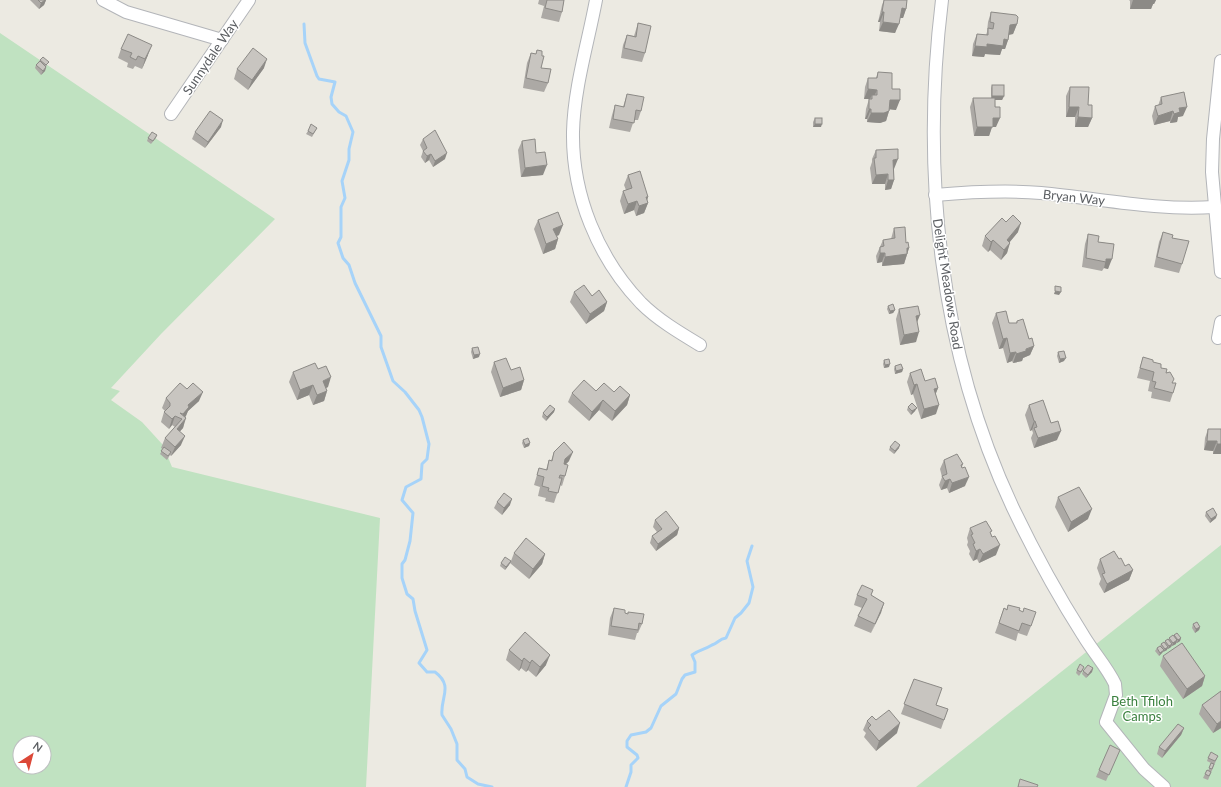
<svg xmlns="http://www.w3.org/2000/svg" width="1221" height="787" font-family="Lato,sans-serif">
  <rect width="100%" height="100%" fill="#eceae2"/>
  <g fill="#c0e2c1" fill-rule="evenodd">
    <path d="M0 33 275 219 161 334 111 388 120 391 111 400 142 422 163 445 172 467 380 518 366 787H0ZM20 743H44V767H20Z"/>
    <path d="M1221 545V787H916Z"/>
  </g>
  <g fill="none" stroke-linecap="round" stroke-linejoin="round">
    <g stroke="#a6d3f9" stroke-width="3">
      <path d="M304 24 305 43 317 76 319 79 335 82 331 97 332 104 339 112 346 116 353 132 349 149V160L342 181 345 198 341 207V237L338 243 343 258 349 265 355 283 381 336V347L393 381 405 392 419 410 422 417 429 444 427 459 422 464 421 479 406 487 402 500 413 513 410 541 405 560 402 564V578L407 594 413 599 415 611 427 650 419 663 427 672H435C454 686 440 698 442 715L451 729 457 744V760L465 769 467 777 478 784 492 787"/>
      <path d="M626 787 631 772V765L638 758 637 755 627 747V741L631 735 646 732 651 728 661 706 676 694 682 679 685 675 695 672V662L692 655C700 649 704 650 712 645 718 643 719 639 726 638L735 618 741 613 749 603 753 587 747 561 752 546"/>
    </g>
    <g stroke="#b3b5b9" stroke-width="14">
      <g id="minor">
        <path d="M103 0 126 12 222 40"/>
        <path d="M596 0C588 43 574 88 573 132 572 195 598 258 641 303 658 320 680 333 700 345"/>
        <path d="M942 0C921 171 939 351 1013 508 1034 552 1057 594 1083 635 1093 652 1107 667 1115 684L1116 695 1106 722 1144 769 1164 787"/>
        <path d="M1221 61 1213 139 1212 172 1221 272"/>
        <path d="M171 114 249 0"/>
        <path d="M935 195C970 192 1006 190 1041 193 1098 198 1156 211 1214 207"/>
        <path d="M1218 338 1221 322"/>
      </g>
    </g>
    <use href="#minor" stroke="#fff" stroke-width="12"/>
  </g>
  <g fill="#aca9a5">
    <path d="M30 0H46L44 5 39 9Z"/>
    <path d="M539 0H564L562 12 559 22 541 18 544 6 538 4Z"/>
    <path d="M884 0H907L906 9 903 18H900L895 33 879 31 880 22H878L882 5Z"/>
    <path d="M1129 0H1156L1154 4H1153L1151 9H1130V1Z"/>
    <path d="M991 12 1017 24 1013 34 1009 35 1008 40 1005 49H1002L1000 55 985 54 984 57 972 56 973 44 977 34 986 35 987 32 988 22Z"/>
    <path d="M638 23 645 53 642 62 621 58 623 45 627 35 634 36Z"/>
    <path d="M121 49 148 55 142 69 135 66 133 69 127 67 128 63 118 58Z"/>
    <path d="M537 50 542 56 541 68 548 83 544 92 523 88 527 63 531 53 536 54Z"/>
    <path d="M40 60 47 65 46 67 45 71 41 75 35 68 36 65Z"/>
    <path d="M264 68 248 90 234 79 237 69Z"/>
    <path d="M878 72 892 89 896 110 890 109 889 111 886 121 880 123 867 122V119H865L866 109 869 99H870H864L865 87 868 78H876Z"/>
    <path d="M992 85 1004 96 1002 100H995L996 127H992L989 136H974L970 107 973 98H991V88Z"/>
    <path d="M1070 87 1088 105 1092 118 1088 127H1075V117H1066V96Z"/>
    <path d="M627 94 641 111 638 120H634L630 132 609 128 612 115 615 105 623 107Z"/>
    <path d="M1161 97 1183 116 1178 117 1177 122 1170 123V121L1154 125 1152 116 1155 106H1158Z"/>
    <path d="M815 118 821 127H813V122Z"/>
    <path d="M221 127 205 148 192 139 195 132Z"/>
    <path d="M317 128 312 137 306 134 308 131Z"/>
    <path d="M157 135 156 138 151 144 147 141 148 138Z"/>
    <path d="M423 139 445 159 433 167 429 160 425 163 421 157 423 151 420 145Z"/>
    <path d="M522 141 536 153 543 175 521 177 518 150Z"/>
    <path d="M876 150 894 169V180L891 189 885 190V184H872L870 168 872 162V159Z"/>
    <path d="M628 175 648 197 647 200 648 203 644 213 636 216 634 210 624 214 620 201 623 191 626 190 624 185Z"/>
    <path d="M538 220 559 235 557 236 558 239 555 249 543 254 534 229Z"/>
    <path d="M1006 222 1018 232 1009 243 1007 253 1001 260 990 250 988 252 982 246 985 236Z"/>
    <path d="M894 228 909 248 904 264 882 266V262L877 263 876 256 883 240 891 239Z"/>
    <path d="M1163 232 1182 264 1179 273 1154 267 1159 242Z"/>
    <path d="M1088 234 1098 242 1114 244 1108 269 1104 268 1102 271 1082 267 1085 244Z"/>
    <path d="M574 292 592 296 607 302 604 311 586 324 570 302Z"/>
    <path d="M888 306 895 310 893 313 889 314 887 309Z"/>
    <path d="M899 309 917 322 916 342 900 345 896 319Z"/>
    <path d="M996 313 1009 323H1016L1017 321 1034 346 1030 355 1023 358 1022 361 1013 363 1012 361 1007 363 1003 348 999 349 992 323Z"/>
    <path d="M472 348 479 357 473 359 471 352Z"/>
    <path d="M1058 352 1064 361 1059 363 1057 356Z"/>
    <path d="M1143 357 1161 368 1166 373 1173 383V393L1170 402 1151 398 1152 392 1148 391 1150 381 1137 378 1140 367Z"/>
    <path d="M884 360 889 367 884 368 883 364Z"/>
    <path d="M494 362 511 370 524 380 521 390 500 397 491 372Z"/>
    <path d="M895 366 903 369 902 372 895 374 894 369Z"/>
    <path d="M318 369 328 387 326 388 327 391 324 401 313 405 309 395 297 400 289 382 293 372Z"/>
    <path d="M910 373 938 388 936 393V414L921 419 913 394 911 395 907 382Z"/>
    <path d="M596 391 614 392 630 395 627 405 612 421 599 410 589 421 568 402 572 393Z"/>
    <path d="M166 398 199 401 188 411 185 417 183 428 180 431 181 445 171 456 170 455 167 460 160 454 163 449 161 448 165 438 175 427 172 425 169 429 161 422 164 412 165 411 162 408Z"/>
    <path d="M1029 405 1057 440 1034 448 1031 438 1033 433 1032 430 1030 431 1025 415Z"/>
    <path d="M908 407 915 411 911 415 907 410Z"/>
    <path d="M555 409 554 412 546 421 542 417 543 413Z"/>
    <path d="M1208 429H1221V454H1213V451L1204 450 1205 438Z"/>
    <path d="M523 440 530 443 529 446 524 448 522 443Z"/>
    <path d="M890 447 899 448 894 454 889 450Z"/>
    <path d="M554 452 569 461 566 464 565 476 562 486 560 485 554 503 545 501 546 498 538 496 540 487 534 485 539 468 546 470 549 460 551 461Z"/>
    <path d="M944 460 963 464 962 467 965 486 949 493 947 488 941 490 939 485 942 477 940 469Z"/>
    <path d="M1058 497 1088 519 1068 532 1055 507Z"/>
    <path d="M497 502 510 505 502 515 494 508Z"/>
    <path d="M1206 512 1216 518 1210 523 1205 516Z"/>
    <path d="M655 520 679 528 677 535 656 551 650 543 652 536 657 532 653 527Z"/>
    <path d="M970 528 991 534 996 555 979 563 977 559 973 561 969 554 970 551 967 545 968 542 967 538Z"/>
    <path d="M514 553 545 554 542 564 529 579 510 563 505 570 500 566 501 563 511 561Z"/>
    <path d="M1100 559H1119L1125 566 1133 570 1129 580 1104 593 1099 584 1101 579 1097 568Z"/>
    <path d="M873 590 871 595 884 603 871 633 854 626 858 616 862 608 854 605 857 595Z"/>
    <path d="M614 608 625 613 628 614V612L642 624 638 633H637L635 640 608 635 610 618Z"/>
    <path d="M1004 608 1007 609 1019 610 1031 626 1027 636 1018 633 1016 641 995 633Z"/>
    <path d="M1193 624 1200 627 1199 630 1195 633 1192 628Z"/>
    <path d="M1174 635 1181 638 1180 641 1177 643H1176V644L1172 646 1171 647 1168 649H1167V650L1163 652 1159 656 1155 651 1157 648 1160 646 1161 644 1165 642V641L1169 639V638L1174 636Z"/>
    <path d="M509 650 546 665 536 677 528 670 526 672 521 668 519 671 506 660Z"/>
    <path d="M1163 656 1205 676 1202 686 1183 699 1160 666Z"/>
    <path d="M1093 668 1092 672 1086 678 1082 674 1083 671Z"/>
    <path d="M1077 670H1083L1079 676 1076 673Z"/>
    <path d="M914 679 936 705 948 709 941 729 901 714Z"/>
    <path d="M1221 691V728L1213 733 1199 714 1202 705Z"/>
    <path d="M876 720 897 733 876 751 864 737 866 733 863 730 867 721Z"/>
    <path d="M1184 728 1181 735 1162 758 1157 754 1159 747Z"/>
    <path d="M1117 756 1106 781 1096 777 1099 770Z"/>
    <path d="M1218 756 1208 780 1203 778 1207 770 1208 771 1211 763 1207 761 1208 758Z"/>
  </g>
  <g fill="#8c8a86">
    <path d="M45 0H46L44 5 39 9 41 3Z"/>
    <path d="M1133 0H1156L1154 4H1153L1151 9H1130Z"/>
    <path d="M902 8 906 9 903 18H899Z"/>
    <path d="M882 12H884L880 22H878Z"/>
    <path d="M883 22 899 24 895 33 879 31Z"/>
    <path d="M1017 24 1013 34 1006 35 1010 25Z"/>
    <path d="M1004 39 1008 40 1005 49H1002L1000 55 985 54 984 57 972 56 975 46 987 44Z"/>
    <path d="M152 45 148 55 142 69 145 59Z"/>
    <path d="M267 59 264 68 248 90 252 80Z"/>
    <path d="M46 67 45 71 41 75 43 71Z"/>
    <path d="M868 89 877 90 873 99 872 95 870 99H864Z"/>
    <path d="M992 96H1004L1002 100H991Z"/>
    <path d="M890 100H900L896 110 886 109Z"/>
    <path d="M1069 107H1079L1075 117H1066Z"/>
    <path d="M1187 107 1183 116 1178 117 1177 122 1170 123 1174 114 1179 108Z"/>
    <path d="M869 109H871L867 119H865Z"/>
    <path d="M889 111 886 121 880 123 867 122 871 113Z"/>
    <path d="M1173 111 1170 121 1154 125 1158 116Z"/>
    <path d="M1078 117 1092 118 1088 127H1075Z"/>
    <path d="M993 118H1000L996 127H992L989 136H974L977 127Z"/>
    <path d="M223 120 221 127 205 148 208 142Z"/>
    <path d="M815 124H822L821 127H813Z"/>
    <path d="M447 153 445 159 433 167 435 161Z"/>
    <path d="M431 154 429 160 425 163 427 156Z"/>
    <path d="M898 159 894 169H889L893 160Z"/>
    <path d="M547 165 543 175 521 177 525 168Z"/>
    <path d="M888 174 885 184H872L876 175Z"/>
    <path d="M888 180H894L891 189 885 190Z"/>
    <path d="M646 197H648L646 204 648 203 644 213 636 216 639 206Z"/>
    <path d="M637 201 634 210 624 214 628 204Z"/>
    <path d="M1021 223 1018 232 1003 250 1007 240Z"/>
    <path d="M563 225 559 235 550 238 553 229Z"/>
    <path d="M558 239 555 249 543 254 546 244Z"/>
    <path d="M993 240 990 250 988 252 991 242Z"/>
    <path d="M1010 243 1007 253 1001 260 1004 250Z"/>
    <path d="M907 248H909L904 264 882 266 885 257Z"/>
    <path d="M880 253H885L882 262 877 263Z"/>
    <path d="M1106 259H1112L1108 269 1104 268Z"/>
    <path d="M1055 291 1061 292 1059 295 1054 294Z"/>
    <path d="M607 302 604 311 586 324 590 314Z"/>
    <path d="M895 310 893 313 889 314 890 311Z"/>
    <path d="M920 315 916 325V316Z"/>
    <path d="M919 332 916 342 900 345 904 335Z"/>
    <path d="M1007 338 1003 348 999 349 1003 339Z"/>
    <path d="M1034 346 1030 355 1023 358 1022 361 1013 363 1016 354Z"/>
    <path d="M1016 352 1012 361 1007 363 1010 353Z"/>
    <path d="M480 354 479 357 473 359 474 355Z"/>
    <path d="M1066 358 1064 361 1059 363 1060 359Z"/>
    <path d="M890 364 889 367 884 368 885 365Z"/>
    <path d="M903 369 902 372 895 374 896 371Z"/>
    <path d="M331 377 328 387 319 391 323 381Z"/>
    <path d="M524 380 521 390 500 397 503 388Z"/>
    <path d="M917 384 913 394 911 395 914 385Z"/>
    <path d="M313 385 309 395 297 400 300 390Z"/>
    <path d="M938 388 934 398V389Z"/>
    <path d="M327 391 324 401 313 405 317 395Z"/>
    <path d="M203 392 199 401 188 411 186 416 181 422 183 414 188 405Z"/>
    <path d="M630 395 627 405 612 421 615 411Z"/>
    <path d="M603 400 599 410 589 421 592 412Z"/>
    <path d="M939 405 936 414 921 419 924 409Z"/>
    <path d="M917 408 915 411 911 415 912 411Z"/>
    <path d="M555 409 554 412 546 421 547 417Z"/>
    <path d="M175 416 172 425 169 429 172 419Z"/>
    <path d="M186 418 183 428 174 438 177 429Z"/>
    <path d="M1034 421H1035L1032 430 1030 431Z"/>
    <path d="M1061 431 1057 440 1034 448 1038 438Z"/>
    <path d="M185 436 181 445 171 456 175 447Z"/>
    <path d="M1207 441H1217L1213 451 1204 450Z"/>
    <path d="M530 443 529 446 524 448 525 445Z"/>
    <path d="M1217 444H1221V454H1213Z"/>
    <path d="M900 445 899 448 894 454 895 451Z"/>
    <path d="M573 452 569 461 562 468 565 459Z"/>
    <path d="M969 477 965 486 949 493 952 483Z"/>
    <path d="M950 479 947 488 941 490 945 481Z"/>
    <path d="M512 499 510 505 502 515 504 508Z"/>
    <path d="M1092 509 1088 519 1068 532 1071 522Z"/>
    <path d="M1217 515 1216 518 1210 523 1211 519Z"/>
    <path d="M679 528 677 535 656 551 658 544Z"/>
    <path d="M1000 545 996 555 979 563 983 554Z"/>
    <path d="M980 549 977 559 973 561 976 551Z"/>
    <path d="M545 554 542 564 529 579 533 569Z"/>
    <path d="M511 561 509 565 505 570 506 567Z"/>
    <path d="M1133 570 1129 580 1104 593 1107 584Z"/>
    <path d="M884 603 881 613 871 633 875 624Z"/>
    <path d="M1200 627 1199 630 1195 633 1196 629Z"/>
    <path d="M1181 638 1180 641 1177 643 1178 640Z"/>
    <path d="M1177 640 1176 644 1172 646 1173 643Z"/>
    <path d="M1172 644 1171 647 1168 649 1169 646Z"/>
    <path d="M1168 647 1167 650 1163 652 1165 649Z"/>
    <path d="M1164 650 1162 653 1159 656 1160 653Z"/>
    <path d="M550 655 546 665 536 677 540 667Z"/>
    <path d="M524 658 521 668 519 671 522 661Z"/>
    <path d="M532 660 528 670 526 672 530 663Z"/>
    <path d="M1093 668 1092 672 1086 678 1088 675Z"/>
    <path d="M1205 676 1202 686 1183 699 1187 689Z"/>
    <path d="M1221 721V728L1213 733 1217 724Z"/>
    <path d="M900 723 897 733 876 751 879 741Z"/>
    <path d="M1184 728 1181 735 1162 758 1165 751Z"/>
  </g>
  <g fill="#c8c5c0" stroke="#8c8a86">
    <path d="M38 0H45L41 3Z"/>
    <path d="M547 0H564L562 12 545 8Z"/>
    <path d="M884 0H907L906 9 902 8 899 24 883 22 884 12H882Z"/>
    <path d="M991 12 1016 15 1018 17 1017 24 1010 25 1008 40 1004 39 1003 46 987 44V47L975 46 977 34 988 35V28L993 29 994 23 990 22Z"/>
    <path d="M638 23 651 26 645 53 624 48 627 35 636 37Z"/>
    <path d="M128 34 152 45 145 59 138 56 136 60 130 57 132 53 121 49Z"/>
    <path d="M253 48 267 59 252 80 237 69Z"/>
    <path d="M537 50 542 51V56H544L541 68 551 69 548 83 526 78 531 53 536 54Z"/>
    <path d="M43 57 49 62 46 65 40 60Z"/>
    <path d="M40 61 46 67 43 71 36 65Z"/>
    <path d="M878 72 892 73V89H900V100H890L889 111 884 113H871V109H869V99H872V95H877V90L868 89V78H877Z"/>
    <rect x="992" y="85" width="12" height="11"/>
    <path d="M1070 87H1089L1088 105H1092V118L1078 117 1079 107H1069Z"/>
    <path d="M1184 92 1187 107 1179 108 1180 112 1174 114 1173 111 1158 116 1155 106 1162 104 1161 97Z"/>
    <path d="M627 94 644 97 641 111 636 110 634 123 613 119 615 105 624 107Z"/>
    <path d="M973 98H995V107H1000V118H993V127H977Z"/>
    <path d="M210 111 223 120 208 142 195 132Z"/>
    <rect x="815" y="118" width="7" height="6"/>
    <path d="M311 124 317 128 313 134 308 131Z"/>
    <path d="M435 130 447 153 435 161 431 154 427 156 423 151 427 148 423 139Z"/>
    <path d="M152 132 157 135 153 141 148 138Z"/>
    <path d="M535 139 536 153 545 152 547 165 525 168 522 141Z"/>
    <path d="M898 149V159L893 160 894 180H888V174L876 175 874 158H876V150Z"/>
    <path d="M640 171 648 197H646L648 203 639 206 637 201 628 204 623 191 632 188 628 175Z"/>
    <path d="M558 212 563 225 553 229 558 239 546 244 538 220Z"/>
    <path d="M1013 215 1021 223 1007 240 1010 243 1004 250 993 240 991 242 985 236 1002 218 1006 222Z"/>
    <path d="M905 227 906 243 908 242 909 248H907V254L885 257V253H880V247L884 246 883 240 895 238 894 228Z"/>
    <path d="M1163 232 1173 235 1172 238 1189 241 1182 264 1157 257Z"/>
    <path d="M1088 234 1099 236 1098 242 1114 244 1112 259H1106V262L1086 258Z"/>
    <path d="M584 285 592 296 599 290 607 302 590 314 574 292Z"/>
    <path d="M1055 286 1061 287V292L1055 291Z"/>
    <path d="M893 304 895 310 890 311 888 306Z"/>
    <path d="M918 306 920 315 916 316 919 332 904 335 899 309Z"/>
    <path d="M1006 311 1009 323H1017V321L1023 319 1029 339 1032 338 1034 346 1026 349V351L1016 354V352L1010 353 1007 338 1003 339 996 313Z"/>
    <path d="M478 347 480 354 474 355 472 348Z"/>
    <path d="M1064 351 1066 358 1060 359 1058 352Z"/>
    <path d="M1143 357 1153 360V362L1161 364V368L1167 369 1166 373 1170 372 1174 379 1172 383H1176L1173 393 1154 388 1156 382 1152 381 1154 372 1140 368Z"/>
    <path d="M506 358 511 370 520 367 524 380 503 388 494 362Z"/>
    <path d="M889 359 890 364 885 365 884 360Z"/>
    <path d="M315 363 318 369 326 366 331 377 323 381 327 391 317 395 313 385 300 390 293 372Z"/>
    <path d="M901 364 903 369 896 371 895 366Z"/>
    <path d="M921 369 925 381 935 378 938 388 934 389 939 405 924 409 917 384 914 385 910 373Z"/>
    <path d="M584 380 596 391 604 383 614 392 620 386 630 395 615 411 603 400 592 412 572 393Z"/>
    <path d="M180 383 187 389 193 383 203 392 188 405 189 407 183 414 180 413 186 418 177 429 185 436 175 447 165 438 182 419 175 416 172 419 164 412 170 406V403L166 398Z"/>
    <path d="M1043 400 1051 423 1058 421 1061 431 1038 438 1034 428 1037 427 1035 421H1034L1029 405Z"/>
    <path d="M912 403 917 408 912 411 908 407Z"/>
    <path d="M550 405 555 409 547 417 543 413Z"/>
    <path d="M1208 429H1221V444H1217V441H1207Z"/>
    <path d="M528 438 530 443 525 445 523 440Z"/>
    <path d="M895 441 900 445 895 451 890 447Z"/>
    <path d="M564 442 573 452 565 459 564 464 568 465 565 476 560 475 559 478H562L558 493 548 491 549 488 542 486 544 477 537 475 539 468 547 470 549 460 552 461 554 452Z"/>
    <path d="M164 447 171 452 168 456 161 451Z"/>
    <path d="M957 454 963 464 961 465 962 468 965 467 969 477 952 483 950 479 945 481 942 476 947 474 944 460Z"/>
    <path d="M1079 487 1092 509 1071 522 1058 497Z"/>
    <path d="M504 493 512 499 504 508 497 502Z"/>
    <path d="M1213 508 1217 515 1211 519 1206 512Z"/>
    <path d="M666 511 679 528 658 544 652 536 662 529 655 520Z"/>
    <path d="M986 521 992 531 990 532 992 537 995 536 1000 545 983 554 980 549 976 551 973 544 975 543 971 535 973 534 970 528Z"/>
    <path d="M526 538 545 554 533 569 514 553Z"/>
    <path d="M1114 551 1119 559 1121 558 1125 566 1129 564 1133 570 1107 584 1102 574 1105 573 1100 559Z"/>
    <path d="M505 557 511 561 506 567 501 563Z"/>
    <path d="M862 585 873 590 871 595 884 603 875 624 858 616 867 599 857 595Z"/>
    <path d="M1008 605 1020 608 1019 610 1023 612 1024 608 1036 612 1031 626 1022 623 1019 631 999 623 1004 608 1007 610Z"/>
    <path d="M614 608 625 610V613L628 614V612L644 614 642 624 639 623 638 630 611 626Z"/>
    <path d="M1197 622 1200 627 1196 629 1193 624Z"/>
    <path d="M525 632 550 655 540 667 532 660 530 663 524 658 522 661 509 650Z"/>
    <path d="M1177 633 1181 638 1178 640 1174 635Z"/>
    <path d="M1173 635 1177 640 1173 643 1169 638Z"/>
    <path d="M1168 639 1172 644 1169 646 1165 641Z"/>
    <path d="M1164 642 1168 647 1165 649 1161 644Z"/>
    <path d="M1182 643 1205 676 1187 689 1163 656Z"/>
    <path d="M1160 646 1164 650 1160 653 1157 648Z"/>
    <path d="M1080 664 1084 667 1081 672 1077 670Z"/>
    <path d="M1088 665 1093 668 1088 675 1083 671Z"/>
    <path d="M914 679 942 688 936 705 948 709 944 720 904 704Z"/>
    <path d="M1221 691V721L1217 724 1202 705Z"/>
    <path d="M889 710 900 723 879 741 868 728 871 725 867 721 872 716 876 720Z"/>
    <path d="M1178 724 1184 728 1165 751 1159 747Z"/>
    <path d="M1110 745 1120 750 1109 775 1099 770Z"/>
    <path d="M1211 752 1218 756 1215 761 1208 758Z"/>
    <path d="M1211 763 1214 764 1212 769 1209 768Z"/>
    <path d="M1207 770 1211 772 1209 776 1205 774Z"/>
    <path d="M1020 779 1038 785 1037 787H1018Z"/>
  </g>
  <g text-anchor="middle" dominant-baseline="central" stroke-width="3" stroke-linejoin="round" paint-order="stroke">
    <g font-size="13" fill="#5b5e62" stroke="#fff">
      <text transform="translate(210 57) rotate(-56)">Sunnydale Way</text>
      <text transform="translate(1074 197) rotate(6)">Bryan Way</text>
      <text transform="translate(948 284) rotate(81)">Delight Meadows Road</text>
    </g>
    <g font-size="13" fill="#3b813f" stroke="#fff">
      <text x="1142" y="701">Beth Tfiloh<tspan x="1142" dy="15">Camps</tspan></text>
    </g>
  </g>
  <g transform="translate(32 755) rotate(36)"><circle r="19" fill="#ffffff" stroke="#bdbfc0"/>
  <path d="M0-3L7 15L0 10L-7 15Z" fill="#dc4838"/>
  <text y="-6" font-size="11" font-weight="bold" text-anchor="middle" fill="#5b5e62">N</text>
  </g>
</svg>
